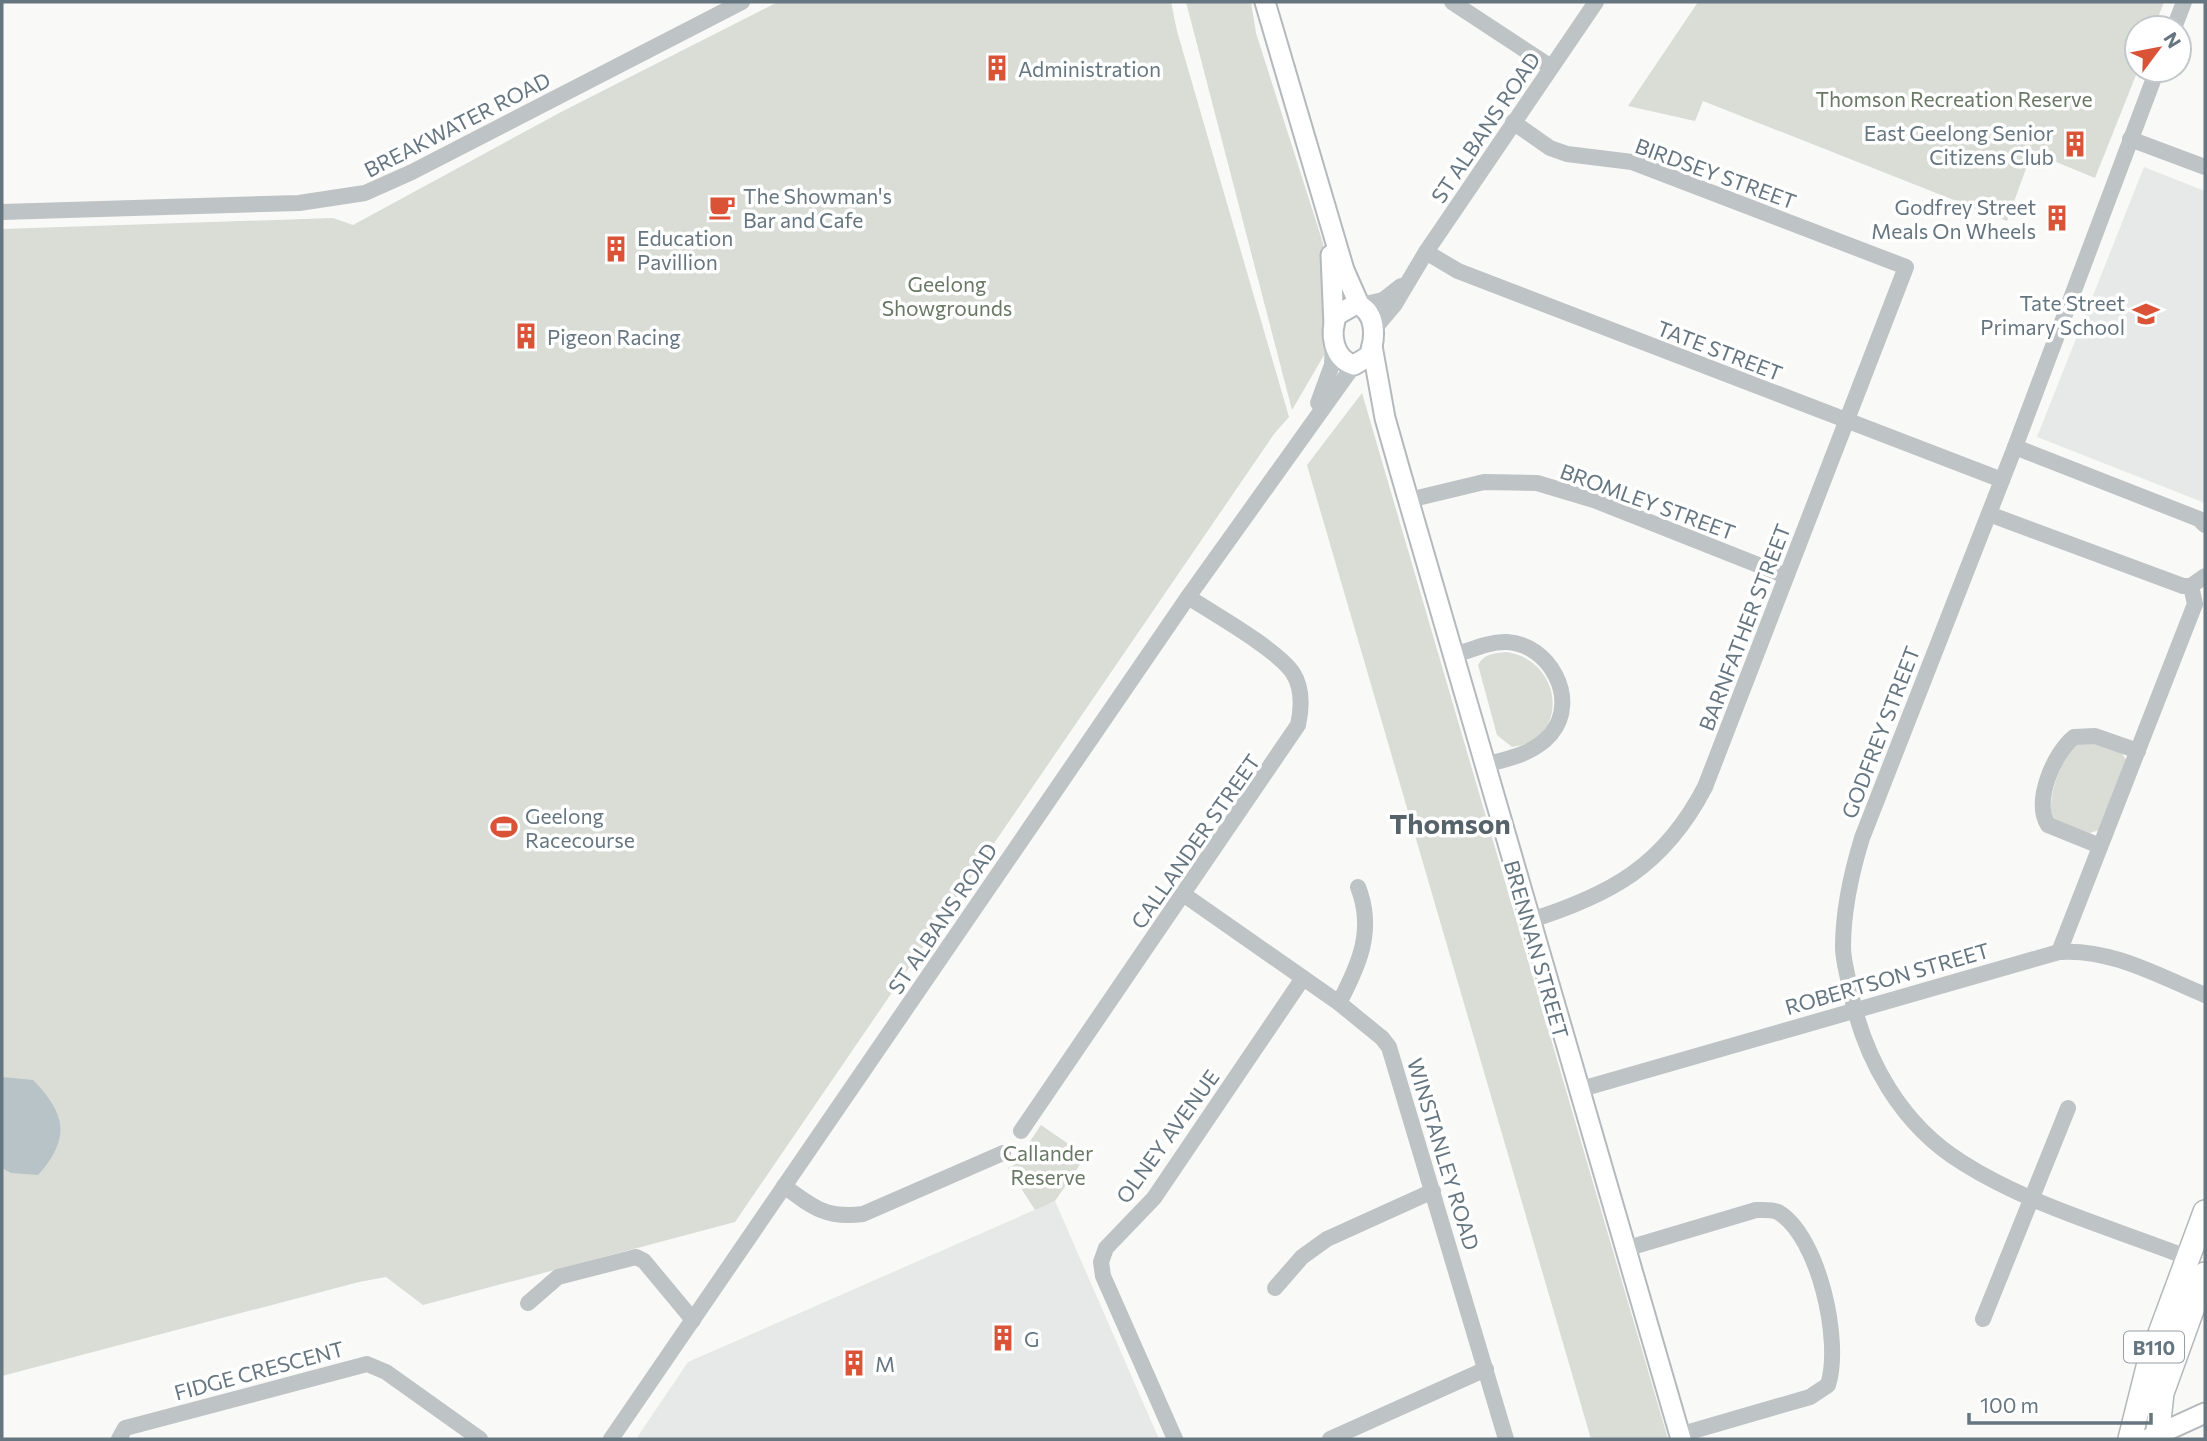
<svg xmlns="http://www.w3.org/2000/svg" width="2207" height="1441" font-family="Commissioner,sans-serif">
  <rect width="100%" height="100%" fill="#f9f9f7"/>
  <g fill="#e7e8e8">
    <path d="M2144 167 2205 191V503L2037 437Z"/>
    <path d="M1055 1201 1159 1439H636L688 1362Z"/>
  </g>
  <g fill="#d9ddd6">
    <path d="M778 2H1171L1177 31 1289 417 1274 434 735 1222 423 1305 386 1277 359 1282 2 1376V229L333 218 353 225 563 111Z"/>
    <path d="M1186 2H1251L1256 33 1323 243 1327 350 1292 410Z"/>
    <path d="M1698 2H2164L2154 28H2137L2138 70 2095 178 2032 152 2007 221 1703 101 1695 121 1628 106Z"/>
    <path d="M1362 393 1668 1439H1591L1307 465Z"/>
    <path d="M1506 652C1563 660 1571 740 1512 747L1497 735 1478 665C1484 654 1494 653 1506 652Z"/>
    <path d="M2080 739 2121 752 2127 761 2102 829 2090 833 2053 821C2045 798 2062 756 2080 739Z"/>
    <path d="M1041 1125 1086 1156 1055 1201 1035 1210 1008 1168 1014 1165Z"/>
  </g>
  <path fill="#b7c3c7" d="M2 1077 33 1080C66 1114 71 1138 38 1175L11 1173 2 1168Z"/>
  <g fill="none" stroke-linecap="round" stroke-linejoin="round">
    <g stroke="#b4b9bd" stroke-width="23">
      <g id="major">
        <path d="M1265 2 1344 270 1359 304"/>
        <path d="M1331 255 1334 326"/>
        <path d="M1356 304C1377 311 1376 338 1369 356L1354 365C1333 359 1329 333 1337 315Z"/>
        <path d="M1372 346 1385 418 1400 471 1681 1439"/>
        <path d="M2148 1439 2205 1413"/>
      </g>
    </g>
    <g stroke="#b4b8bb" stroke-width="26">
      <g id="highway">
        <path d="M2130 1439 2149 1363 2205 1212"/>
        <path d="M2157 1439 2162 1393 2205 1274"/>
      </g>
    </g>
    <g stroke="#bec3c6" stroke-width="16">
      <path d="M1452 2 1551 67"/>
      <path d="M2174 28 2184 2"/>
      <path d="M2157 70 2015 447 1862 838C1851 874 1843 909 1843 947 1843 961 1848 976 1850 989 1864 1059 1901 1125 1963 1163 2029 1205 2115 1229 2189 1258"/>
      <path d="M1513 122 1550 148 1567 154 1632 162 1906 267 1705 787C1664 866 1611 895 1528 921"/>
      <path d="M2130 139 2205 167"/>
      <path d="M2 212 299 203 365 193 412 172 742 2"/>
      <path d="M1426 252 1458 271 2002 480"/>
      <path d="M1361 305 1383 300 1401 286"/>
      <path d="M1374 329 1395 304 1426 252 1596 2"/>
      <path d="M1318 403 1332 365 1333 341"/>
      <path d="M2015 447 2199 519 2205 525"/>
      <path d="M1409 500 1484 482 1537 483 1594 500 1786 576"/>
      <path d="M1989 514 2183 586H2191L2205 576"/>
      <path d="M1455 655C1471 650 1490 641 1507 642 1549 644 1580 699 1551 734 1534 754 1508 759 1484 765"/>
      <path d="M2100 846 2048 825C2033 801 2054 753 2074 737L2095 736 2138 751"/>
      <path d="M1183 894 1339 1003 1382 1038 1389 1047 1506 1439"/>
      <path d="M2059 952 2195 604 2191 586"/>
      <path d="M1339 1003C1359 965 1375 930 1358 887"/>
      <path d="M1578 1090 2059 952C2110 948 2159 976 2205 995"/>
      <path d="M1021 1131 1298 725C1302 707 1303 689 1293 673 1278 650 1213 613 1188 597"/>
      <path d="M784 1186C812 1207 827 1219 863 1214L1003 1153"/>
      <path d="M1625 1249 1756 1210C1763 1210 1771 1209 1778 1212 1819 1236 1842 1342 1828 1385L1810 1397 1679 1435"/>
      <path d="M1275 1288 1302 1257 1327 1239 1433 1191"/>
      <path d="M528 1303 558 1277 636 1257 644 1261 693 1320"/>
      <path d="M1983 1319 2068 1108"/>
      <path d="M119 1439 125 1428 133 1426 367 1364 386 1372 480 1439"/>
      <path d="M611 1439 1188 597 1354 365"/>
      <path d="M1175 1439 1103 1276 1101 1262 1106 1248 1154 1198 1303 978"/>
      <path d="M1330 1439 1486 1369"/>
    </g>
    <use href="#major" stroke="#fff" stroke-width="19"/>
    <use href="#highway" stroke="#fff" stroke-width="23"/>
  </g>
  <defs>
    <g id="building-bare" transform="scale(2.1)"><path d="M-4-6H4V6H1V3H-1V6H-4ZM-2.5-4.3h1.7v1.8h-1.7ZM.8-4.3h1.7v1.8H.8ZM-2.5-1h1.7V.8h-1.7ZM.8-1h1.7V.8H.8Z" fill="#da5336" stroke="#fff" stroke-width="2.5" paint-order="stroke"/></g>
    <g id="cafe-bare" transform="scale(2.1)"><path d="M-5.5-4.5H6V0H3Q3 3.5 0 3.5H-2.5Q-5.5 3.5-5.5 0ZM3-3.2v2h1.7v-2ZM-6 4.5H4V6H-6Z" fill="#da5336" stroke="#fff" stroke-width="2.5" paint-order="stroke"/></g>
    <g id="school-bare" transform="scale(2.1)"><path d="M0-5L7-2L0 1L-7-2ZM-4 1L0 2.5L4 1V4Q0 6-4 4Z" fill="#da5336" stroke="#fff" stroke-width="2.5" paint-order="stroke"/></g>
    <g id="stadium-bare" transform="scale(2.1)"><path d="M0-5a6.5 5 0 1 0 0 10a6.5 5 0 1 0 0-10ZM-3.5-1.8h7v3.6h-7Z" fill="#da5336" stroke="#fff" stroke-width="2.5" paint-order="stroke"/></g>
  </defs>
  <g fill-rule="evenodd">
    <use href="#building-bare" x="997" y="68"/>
    <use href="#building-bare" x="2075" y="144"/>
    <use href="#cafe-bare" x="722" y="207"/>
    <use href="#building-bare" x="2057" y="218"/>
    <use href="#building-bare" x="616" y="249"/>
    <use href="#school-bare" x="2146" y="314"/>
    <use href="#building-bare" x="526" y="336"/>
    <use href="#stadium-bare" x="504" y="827"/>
    <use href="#building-bare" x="1003" y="1338"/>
    <use href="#building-bare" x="854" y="1363"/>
  </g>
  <g text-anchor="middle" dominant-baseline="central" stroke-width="7" stroke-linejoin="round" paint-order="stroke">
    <rect fill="#fff" stroke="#949fa6" stroke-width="2" x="2124" y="1331.5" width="60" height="31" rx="5"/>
    <g font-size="19" font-weight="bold" fill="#667680">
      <text x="2154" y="1347">B110</text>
    </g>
    <g font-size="21" fill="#667680" stroke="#fff" text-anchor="start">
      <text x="1018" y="68">Administration</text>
      <text x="2054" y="132" text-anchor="end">East Geelong Senior<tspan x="2054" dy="24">Citizens Club</tspan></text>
      <text x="743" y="195">The Showman's<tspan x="743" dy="24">Bar and Cafe</tspan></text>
      <text x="2036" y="206" text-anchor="end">Godfrey Street<tspan x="2036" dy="24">Meals On Wheels</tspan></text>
      <text x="637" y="237">Education<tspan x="637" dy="24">Pavillion</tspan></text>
      <text x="2125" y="302" text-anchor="end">Tate Street<tspan x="2125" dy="24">Primary School</tspan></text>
      <text x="547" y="336">Pigeon Racing</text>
      <text x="525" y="815">Geelong<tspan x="525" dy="24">Racecourse</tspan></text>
      <text x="1024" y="1338">G</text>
      <text x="875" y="1363">M</text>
    </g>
    <g font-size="21" fill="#697864" stroke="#fff">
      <text x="1954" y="98">Thomson Recreation Reserve</text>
      <text x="947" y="283">Geelong<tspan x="947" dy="24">Showgrounds</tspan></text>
      <text x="1048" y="1152">Callander<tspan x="1048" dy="24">Reserve</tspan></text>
    </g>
    <g font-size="21" fill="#667680" stroke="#fff">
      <text transform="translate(457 124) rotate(-27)">BREAKWATER ROAD</text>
      <text transform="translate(1485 127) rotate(-56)">ST ALBANS ROAD</text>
      <text transform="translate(1716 173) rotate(20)">BIRDSEY STREET</text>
      <text transform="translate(1720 350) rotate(21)">TATE STREET</text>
      <text transform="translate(1648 501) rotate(20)">BROMLEY STREET</text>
      <text transform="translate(1744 627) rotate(-69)">BARNFATHER STREET</text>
      <text transform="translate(1880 732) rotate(-69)">GODFREY STREET</text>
      <text transform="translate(1195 841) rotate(-55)">CALLANDER STREET</text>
      <text transform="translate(942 918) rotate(-56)">ST ALBANS ROAD</text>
      <text transform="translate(1537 949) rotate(74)">BRENNAN STREET</text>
      <text transform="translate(1887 978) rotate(-16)">ROBERTSON STREET</text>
      <text transform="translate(1167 1136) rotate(-54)">OLNEY AVENUE</text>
      <text transform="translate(1444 1154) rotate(73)">WINSTANLEY ROAD</text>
      <text transform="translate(259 1370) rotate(-15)">FIDGE CRESCENT</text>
    </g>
    <g font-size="28" font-weight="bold" fill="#57636b" stroke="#fff">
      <text x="1450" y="823">Thomson</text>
    </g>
  </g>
  <rect width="2207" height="1441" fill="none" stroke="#667680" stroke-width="7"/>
  <g transform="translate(2158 49) rotate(58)"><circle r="33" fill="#ffffff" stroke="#c2c8cc" stroke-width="2"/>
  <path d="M0-5L12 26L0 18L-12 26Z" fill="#da5336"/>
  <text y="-10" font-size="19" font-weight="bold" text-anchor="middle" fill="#667680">N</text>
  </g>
  <path d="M1969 1413v10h182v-10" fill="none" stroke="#667680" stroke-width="3.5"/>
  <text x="1980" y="1413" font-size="21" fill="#667680" stroke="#ffffff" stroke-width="5" paint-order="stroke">100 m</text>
</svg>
